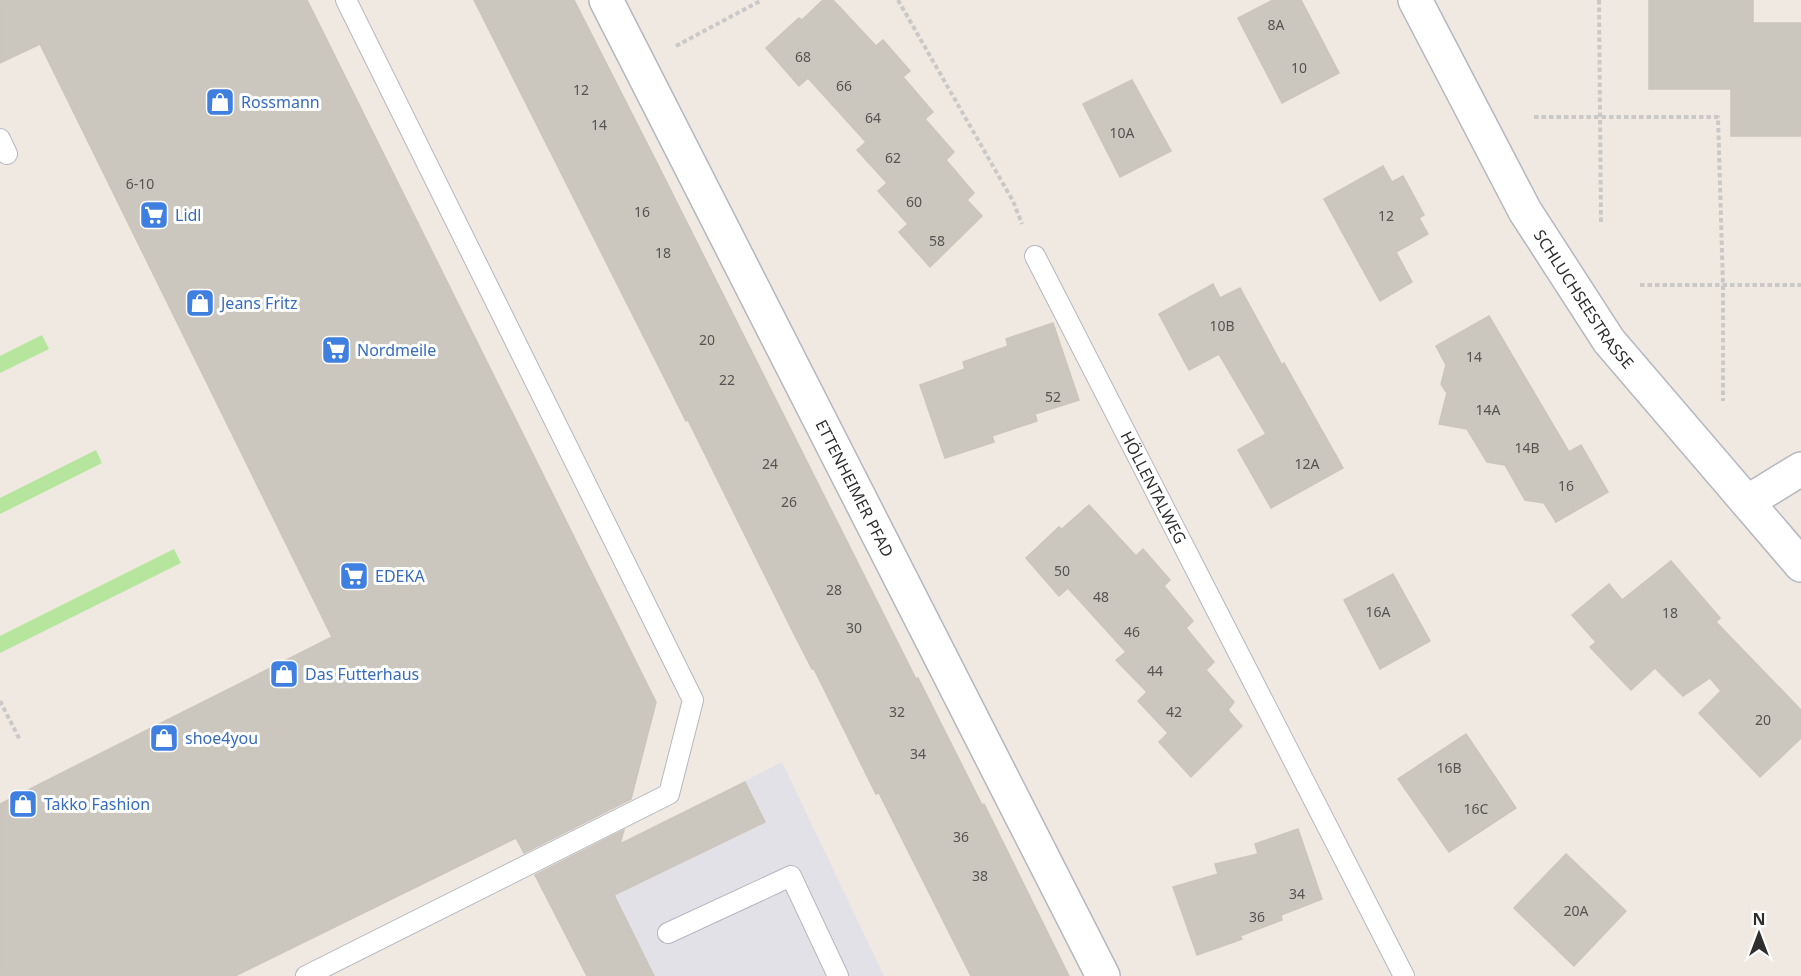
<svg xmlns="http://www.w3.org/2000/svg" width="1801" height="976" font-family="'Noto Sans',sans-serif">
  <rect width="100%" height="100%" fill="#efe9e1"/>
  <path fill="#e3e1e8" d="M782 762 884 976H587L540 885Z"/>
  <g fill="#b6e59e">
    <path d="M42 335 49 349 0 373V356Z"/>
    <path d="M96 450 102 463 0 514V498Z"/>
    <path d="M174 549 181 563 0 653V636Z"/>
  </g>
  <g fill="#cbc7bf" stroke="#cbc5ba" stroke-width="1.5">
    <path d="M0 0H307L656 702 631 799 524 853 516 838 235 976H0V804L332 637 40 44 0 63Z"/>
    <path d="M474 0H574L657 163 916 679 918 678 982 805 984 804 1069 976H971L879 793 876 794 814 669H812L793 632 688 420 686 421 667 383Z"/>
    <path d="M823 0H833L876 46 883 40 910 71 903 77 933 112 925 119 954 152 946 160 974 193 967 200 982 216 930 267 899 232 908 224 878 191 887 183 857 150 866 142 808 78 799 86 766 48 799 18 802 20Z"/>
    <path d="M1273 0H1301L1339 73 1282 103 1238 18Z"/>
    <path d="M1649 0H1753V23H1801V136H1731V89H1649Z"/>
    <path d="M1132 80 1171 151 1120 177 1083 104Z"/>
    <path d="M1383 166 1392 182 1403 176 1424 215 1419 218 1428 234 1396 252 1412 282 1380 301 1324 199Z"/>
    <path d="M1213 284 1220 298 1240 288 1282 365 1284 363 1343 468 1271 508 1238 450 1266 434 1219 354 1189 370 1159 314Z"/>
    <path d="M1489 316 1569 452 1581 445 1608 492 1556 522 1544 503 1525 500 1505 465 1487 462 1467 429 1439 424 1447 393 1441 384 1446 365 1436 346Z"/>
    <path d="M1053 323 1079 400 1035 414 1037 421 992 436 994 442 945 458 920 385 965 369 963 362 1008 346 1006 339Z"/>
    <path d="M1089 505 1136 556 1143 549 1170 580 1164 586 1193 621 1186 628 1214 662 1206 670 1234 702 1228 710 1242 726 1191 777 1159 742 1168 733 1138 701 1147 692 1116 660 1126 652 1068 588 1059 596 1026 558 1059 527 1062 529Z"/>
    <path d="M1671 561 1720 618 1716 622 1801 710V738L1760 777 1699 713 1721 691 1710 678 1683 696 1655 668 1631 690 1590 647 1596 642 1572 615 1609 584 1622 600Z"/>
    <path d="M1393 574 1430 641 1380 669 1344 600Z"/>
    <path d="M1466 734 1516 808 1449 852 1398 779Z"/>
    <path d="M745 782 765 822 614 895 654 976H587L535 875 624 830 620 844Z"/>
    <path d="M1298 829 1322 899 1281 915 1282 920 1240 936 1242 939 1197 955 1173 887 1218 874 1215 864 1258 854 1255 844Z"/>
    <path d="M1566 854 1626 911 1574 966 1514 908Z"/>
  </g>
  <g fill="none" stroke-linecap="round" stroke-linejoin="round">
    <g stroke="#b4b7c1" stroke-width="22">
      <g id="service">
        <path d="M0 139 7 154"/>
        <path id="s1" d="M1035 256 1404 976"/>
        <path d="M668 933 791 876 838 976"/>
        <path d="M306 976 669 794 693 700 346 0"/>
      </g>
    </g>
    <g stroke="#b4b7c1" stroke-width="36">
      <g id="minor">
        <path id="s2" d="M606 0 1103 976"/>
        <path id="s3" d="M1415 0 1525 211 1609 341 1801 565"/>
        <path d="M1747 502 1801 469"/>
      </g>
    </g>
    <g stroke="#c9c9c9" stroke-width="4" stroke-dasharray="4.5 3" stroke-linecap="butt">
      <path d="M898 0 1013 201 1022 224"/>
      <path d="M1599 0 1601 224"/>
      <path d="M676 46 762 0"/>
      <path d="M1534 117H1718L1723 286V401"/>
      <path d="M1640 285H1801"/>
      <path d="M0 701 20 740"/>
    </g>
    <use href="#service" stroke="#fff" stroke-width="20"/>
    <use href="#minor" stroke="#fff" stroke-width="33"/>
  </g>
  <defs>
    <g id="shop-square" transform="scale(1.5)"><rect x="-9" y="-9" width="18" height="18" rx="4" fill="#3f7fe0" stroke="#fff"/><path d="M-5-2.5h2.3a2.7 3.5 0 0 1 5.4 0H5L5.5 6h-11ZM-1.5-2.5h3a1.5 2.3 0 0 0-3 0Z" fill="#fff"/></g>
    <g id="supermarket-square" transform="scale(1.5)"><rect x="-9" y="-9" width="18" height="18" rx="4" fill="#3f7fe0" stroke="#fff"/><path d="M-6-5.5h2.5l.6 2H6L4.5 2H-2.5L-4.4-4H-6ZM-1.5 3.2a1.3 1.3 0 1 0 .1 0ZM3 3.2a1.3 1.3 0 1 0 .1 0Z" fill="#fff"/></g>
  </defs>
  <g fill-rule="evenodd">
    <use href="#shop-square" x="220" y="102"/>
    <use href="#supermarket-square" x="154" y="215"/>
    <use href="#shop-square" x="200" y="303"/>
    <use href="#supermarket-square" x="336" y="350"/>
    <use href="#supermarket-square" x="354" y="576"/>
    <use href="#shop-square" x="284" y="674"/>
    <use href="#shop-square" x="164" y="738"/>
    <use href="#shop-square" x="23" y="804"/>
  </g>
  <g text-anchor="middle" dominant-baseline="central" stroke-width="6" stroke-linejoin="round" paint-order="stroke">
    <g font-size="14" fill="#555452">
      <text x="1276" y="24">8A</text>
      <text x="803" y="56">68</text>
      <text x="1299" y="67">10</text>
      <text x="844" y="85">66</text>
      <text x="581" y="89">12</text>
      <text x="873" y="117">64</text>
      <text x="599" y="124">14</text>
      <text x="1122" y="132">10A</text>
      <text x="893" y="157">62</text>
      <text x="140" y="183">6-10</text>
      <text x="914" y="201">60</text>
      <text x="642" y="211">16</text>
      <text x="1386" y="215">12</text>
      <text x="937" y="240">58</text>
      <text x="663" y="252">18</text>
      <text x="1222" y="325">10B</text>
      <text x="707" y="339">20</text>
      <text x="1474" y="356">14</text>
      <text x="727" y="379">22</text>
      <text x="1053" y="396">52</text>
      <text x="1488" y="409">14A</text>
      <text x="1527" y="447">14B</text>
      <text x="770" y="463">24</text>
      <text x="1307" y="463">12A</text>
      <text x="1566" y="485">16</text>
      <text x="789" y="501">26</text>
      <text x="1062" y="570">50</text>
      <text x="834" y="589">28</text>
      <text x="1101" y="596">48</text>
      <text x="1378" y="611">16A</text>
      <text x="1670" y="612">18</text>
      <text x="854" y="627">30</text>
      <text x="1132" y="631">46</text>
      <text x="1155" y="670">44</text>
      <text x="897" y="711">32</text>
      <text x="1174" y="711">42</text>
      <text x="1763" y="719">20</text>
      <text x="918" y="753">34</text>
      <text x="1449" y="767">16B</text>
      <text x="1476" y="808">16C</text>
      <text x="961" y="836">36</text>
      <text x="980" y="875">38</text>
      <text x="1297" y="893">34</text>
      <text x="1576" y="910">20A</text>
      <text x="1257" y="916">36</text>
    </g>
    <g font-size="16" fill="#366cbe" stroke="#fff" text-anchor="start">
      <text x="241" y="102">Rossmann</text>
      <text x="175" y="215">Lidl</text>
      <text x="221" y="303">Jeans Fritz</text>
      <text x="357" y="350">Nordmeile</text>
      <text x="375" y="576">EDEKA</text>
      <text x="305" y="674">Das Futterhaus</text>
      <text x="185" y="738">shoe4you</text>
      <text x="44" y="804">Takko Fashion</text>
    </g>
    <g font-size="16" fill="#2e2e2e" stroke="#fff">
      <text stroke="none"><textPath href="#s3" startOffset="344">SCHLUCHSEESTRASSE</textPath></text>
      <text stroke="none"><textPath href="#s1" startOffset="260">HÖLLENTALWEG</textPath></text>
      <text stroke="none"><textPath href="#s2" startOffset="548">ETTENHEIMER PFAD</textPath></text>
    </g>
  </g>
  <g transform="translate(1759 934)" stroke="#ffffff" stroke-width="4.5" paint-order="stroke">
  <path d="M0-4.5L10 22L0 15L-10 22Z" fill="#2e2e2e"/>
  <text y="-9" font-size="16" font-weight="bold" text-anchor="middle" fill="#2e2e2e">N</text>
  </g>
</svg>
